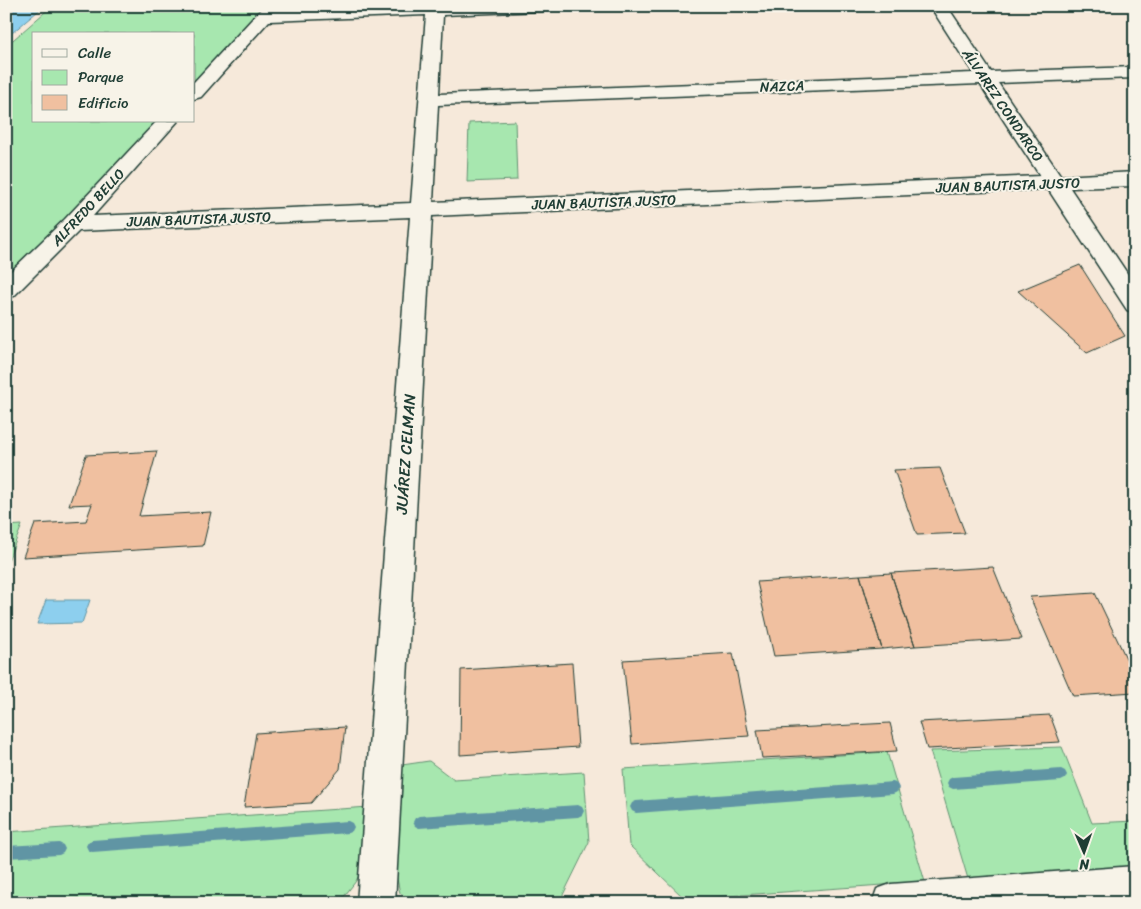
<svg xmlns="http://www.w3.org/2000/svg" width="1141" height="909" viewBox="0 0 1141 909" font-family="Sriracha,sans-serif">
<rect width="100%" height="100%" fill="#f6e9da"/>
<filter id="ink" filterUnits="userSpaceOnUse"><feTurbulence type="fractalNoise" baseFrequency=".02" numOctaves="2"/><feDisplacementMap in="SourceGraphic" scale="10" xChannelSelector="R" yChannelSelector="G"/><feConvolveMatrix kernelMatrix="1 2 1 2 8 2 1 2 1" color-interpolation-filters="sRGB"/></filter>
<g filter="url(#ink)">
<path fill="#a7e7af" stroke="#639272" d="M52 6H273L194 93V34H34V121H168L6 290V46Z
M515 121 517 180 467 182 469 123Z
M22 525 6 566V526Z
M1062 747 1092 823 1135 821V868L968 879 930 751Z
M887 752 925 882 685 899 629 845 623 769Z
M429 761 454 780 584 772 589 842 559 903H413L400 893 396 874 402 765Z
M369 807 366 861 356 881 339 903H6V832Z"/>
<path fill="#8dcfee" stroke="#6195a4" d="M44 6 6 38V7Z
M46 600H90L82 623 37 624Z"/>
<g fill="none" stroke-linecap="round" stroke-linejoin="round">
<path fill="#6195a4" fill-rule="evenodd" d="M1061 769 1065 771 1067 775 1065 779 1061 781 953 789 949 787 947 783 949 779 953 777Z
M893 782 897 784 899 788 897 792 893 794 636 813 632 811 630 807 632 803 636 801Z
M578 805 582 807 584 811 582 815 578 817 419 828 415 826 413 822 415 818 419 816Z
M348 821 352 823 354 827 352 831 348 833 92 852 88 850 86 846 88 842 92 840Z
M59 843 63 845 65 849 63 853 59 855 6 858V846Z"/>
</g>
<path fill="#f0c0a0" stroke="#1f3d34" d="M1080 265 1125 336 1087 353 1018 291Z
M157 451 139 516 211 512 203 546 23 557 35 524 86 521 92 504 69 505 86 455Z
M940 468 965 533 917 535 894 470Z
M993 567 1022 639 915 646 891 573Z
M891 573 915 646 882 649 860 575Z
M860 575 882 649 774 656 757 582Z
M1095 593 1135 677V692L1073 696 1030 597Z
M733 653 749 736 632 744 623 660Z
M572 663 578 747 460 755 461 670Z
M1050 715 1060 742 927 749 919 722Z
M890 723 897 751 762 758 757 730Z
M345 727 340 769 311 803 244 807 256 733Z"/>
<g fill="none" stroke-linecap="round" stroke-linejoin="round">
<g stroke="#1f3d34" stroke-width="3">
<path id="street" d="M264 6H281L278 10 395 6H550L548 10 542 11 443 15 439 94 973 73 930 6H947L991 72 1135 67V78L998 83 1061 176 1135 172V186L1070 188 1135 285V313L1127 310 1048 189 432 216 395 903H357L410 217 79 231 14 296 6 298V276L65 219 157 121H178L93 216 411 203 426 15 269 21 201 97 194 99V82ZM980 84 1040 176 433 202 438 105Z"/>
</g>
<g stroke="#1f3d34" stroke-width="3">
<path id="secondary" d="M1135 866V903H872L877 889 891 884Z"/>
</g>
<use href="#street" fill="#f7f3e8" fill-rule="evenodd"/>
<use href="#secondary" fill="#f7f3e8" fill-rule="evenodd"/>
</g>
</g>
<g text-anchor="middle" stroke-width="4" stroke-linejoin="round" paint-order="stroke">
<g font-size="14" fill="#1f3d34" stroke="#f7f3e8">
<text transform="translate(782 86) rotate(-2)" y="5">NAZCA</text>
<text transform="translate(1003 105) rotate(56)" y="5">ÁLVAREZ CONDARCO</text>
<text transform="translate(1008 185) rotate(-2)" y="5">JUAN BAUTISTA JUSTO</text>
<text transform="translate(604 202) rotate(-2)" y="5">JUAN BAUTISTA JUSTO</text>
<text transform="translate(88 207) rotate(-47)" y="5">ALFREDO BELLO</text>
<text transform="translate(199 219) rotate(-2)" y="5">JUAN BAUTISTA JUSTO</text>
</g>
<g font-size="16" fill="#1f3d34" stroke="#f7f3e8">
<text transform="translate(405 454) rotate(-86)" y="6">JUÁREZ CELMAN</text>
</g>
</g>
<rect width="1141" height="909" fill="none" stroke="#f7f3e8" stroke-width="25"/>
<rect x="12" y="12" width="1116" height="884" fill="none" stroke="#1f3d34" stroke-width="2" filter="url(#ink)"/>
<rect x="32" y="32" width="162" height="90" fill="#f7f3e8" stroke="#a1aaa0"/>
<rect x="42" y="49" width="25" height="8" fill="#f7f3e8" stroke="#a1aaa0"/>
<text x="78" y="58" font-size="15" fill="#1f3d34">Calle</text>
<rect x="42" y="70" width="25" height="15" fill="#a7e7af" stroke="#a1aaa0"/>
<text x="78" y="82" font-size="15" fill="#1f3d34">Parque</text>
<rect x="42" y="95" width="25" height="15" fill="#f0c0a0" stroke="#a1aaa0"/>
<text x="78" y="108" font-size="15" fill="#1f3d34">Edificio</text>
<g transform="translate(1084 852) rotate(178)" stroke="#f7f3e8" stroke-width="4" paint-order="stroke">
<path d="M0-4L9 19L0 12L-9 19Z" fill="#1f3d34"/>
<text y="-8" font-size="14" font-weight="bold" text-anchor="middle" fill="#1f3d34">N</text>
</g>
</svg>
